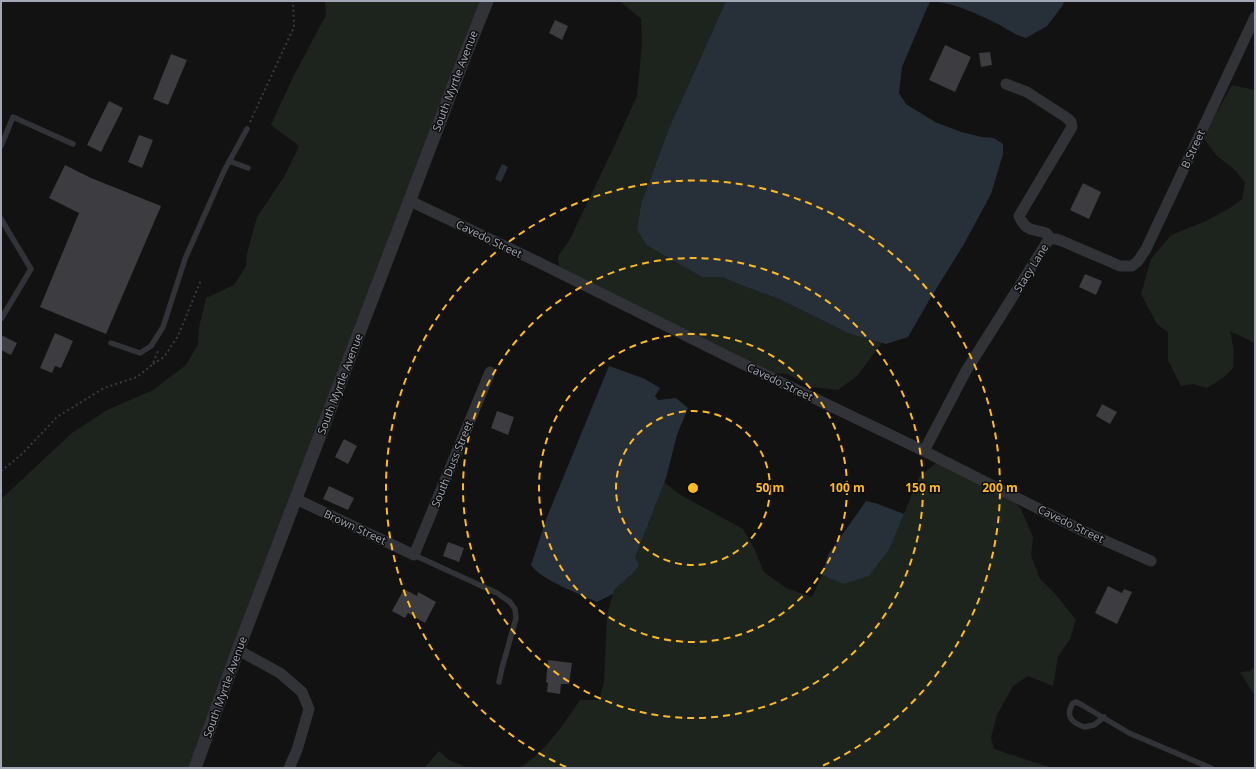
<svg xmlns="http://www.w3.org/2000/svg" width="1256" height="769" viewBox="0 0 1256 769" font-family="'Open Sans',sans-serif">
<rect width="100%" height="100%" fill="#121213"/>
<path fill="#1c241d" d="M325 1H487L195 768H1V499L72 433 107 410 153 390 186 365 198 344 199 327 206 298 234 285 246 266 247 253 257 217 284 177 299 146 271 125 293 77 326 15Z
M620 1H726L669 128 641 204 637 230 646 245 702 277H722L738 284 779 299 850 334 882 343 857 376 838 390 813 387 787 374 764 373 559 266 558 256 569 241 611 153 637 96 642 44 641 19Z
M1232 85 1255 90V343L1230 331 1234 351 1233 368 1224 377 1207 388 1193 384 1181 386 1168 360V332L1157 324 1141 294 1151 259 1171 235 1206 221 1230 208 1242 199 1245 183 1236 171 1216 155 1203 137Z
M936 463 968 467 1004 490 1021 509 1033 537 1031 555 1040 579 1057 596 1076 620 1070 639 1058 657 1053 686 1028 676 1013 686 997 715 991 737 994 749 1052 768H520C546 751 563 725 580 700H599L604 682 607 616 614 590 633 573 635 558 664 482 679 494 743 529 754 548 764 572 786 588 812 597 822 575 843 584 890 548 919 477Z
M1255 666V696L1240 672 1250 671Z
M439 751 449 760 468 768H424Z"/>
<path fill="#273038" d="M726 1H1064L1063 5 1047 26 1026 38C1015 35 1007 29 998 24 981 16 949 0 930 2L927 8 902 67 899 93 906 104 935 122 961 132 982 137 994 138 1003 144V154L991 194 964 244 930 299 908 337 886 344 850 334 779 299 738 284 722 277H702L646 245 637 230 641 204 669 128Z
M502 164 508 167 501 182 495 179Z
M609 366 645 379 660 388 655 396 658 400 676 398 688 408 677 435 666 478 635 558 639 566 633 573 614 590 613 594 597 602C580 594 541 580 531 565L547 517Z
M866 501 878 504 904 514 890 548 869 576 843 584 822 575 828 555Z"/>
<path fill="#3c3c41" d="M555 20 568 26 562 40 549 33Z
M945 45 971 57 955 92 929 80Z
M990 52 992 65 981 67 979 53Z
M171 54 187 60 168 105 153 99Z
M109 101 123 108 101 152 87 145Z
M139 135 153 140 142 168 128 162Z
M65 165 91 178 161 206 106 334 40 307 79 213 49 198Z
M1083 183 1101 192 1089 219 1070 210Z
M1085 274 1102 281 1096 295 1079 287Z
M55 333 73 341 61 368 55 366 52 373 40 368Z
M1 335 17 343 11 355 1 350Z
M1102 404 1117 412 1110 424 1096 416Z
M497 411 514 417 508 435 491 428Z
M344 439 357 446 348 464 335 457Z
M329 486 354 498 348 510 323 499Z
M448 542 464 548 459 562 443 556Z
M1108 586 1122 593 1124 589 1132 592 1117 624 1095 613Z
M404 589 417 596 418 592 436 602 425 623 408 613 405 618 392 611Z
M548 660 572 663 569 684H561L560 694 547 692 548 683 546 682Z"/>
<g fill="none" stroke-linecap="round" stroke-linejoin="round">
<path stroke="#383a40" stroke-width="2" stroke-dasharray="2 3" stroke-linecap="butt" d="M250 122 294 27 293 1
M153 364 164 357 178 336 201 280
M1 471 21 455 57 417 104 388 137 377 152 365 159 349"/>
<path stroke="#323339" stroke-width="5.5" d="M1 146 13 117 73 144
M229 161 248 168
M1 219 31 269 1 319
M111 343 140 353 151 346 163 327 185 259 224 171 247 129
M414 555 497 593 510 602 515 609 516 618 502 668 499 682
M1104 717 1094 725 1084 727C1071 722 1065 716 1073 703L1076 702 1082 705 1129 733 1211 768"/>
<path stroke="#323339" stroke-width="11" d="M410 201 536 261 739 362 924 451 1083 531 1151 561
M1049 239H1056L1062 241 1120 266H1132L1138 261 1146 249 1255 17
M924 451 966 371 1049 239 1048 235 1046 233C1031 229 1026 231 1019 216L1072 127 1071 122 1067 118 1027 92 1006 84
M296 499 414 555 490 372
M238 650 280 673 302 692 309 709 297 750 289 768"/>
<path stroke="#323339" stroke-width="13" d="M195 768 238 650 466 53 487 1"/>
</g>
<g fill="none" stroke="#ffbb1e" stroke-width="2" stroke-dasharray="7 5">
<circle cx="693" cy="488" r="77"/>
<circle cx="693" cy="488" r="154"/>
<circle cx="693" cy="488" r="230"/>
<path d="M566 767A307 307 0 1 1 820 767"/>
</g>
<g text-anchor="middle" stroke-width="3" stroke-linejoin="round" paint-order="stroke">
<g font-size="11" fill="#a2a7b5" stroke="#0d0d0e">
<text transform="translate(455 81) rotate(-69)" y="4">South Myrtle Avenue</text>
<text transform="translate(1193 149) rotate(-65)" y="4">B Street</text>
<text transform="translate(489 239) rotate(26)" y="4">Cavedo Street</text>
<text transform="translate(1031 268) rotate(-58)" y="4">Stacy Lane</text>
<text transform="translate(780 382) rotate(26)" y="4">Cavedo Street</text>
<text transform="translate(340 384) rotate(-69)" y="4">South Myrtle Avenue</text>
<text transform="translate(452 464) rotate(-68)" y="4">South Duss Street</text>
<text transform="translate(1071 524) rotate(26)" y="4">Cavedo Street</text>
<text transform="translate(355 527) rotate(25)" y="4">Brown Street</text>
<text transform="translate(225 687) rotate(-70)" y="4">South Myrtle Avenue</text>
</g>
</g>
<circle cx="693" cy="488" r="6" fill="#ffbb1e" stroke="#0d0d0e" stroke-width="2"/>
<g font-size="12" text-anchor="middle" font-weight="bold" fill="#ffbb1e" stroke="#0d0d0e" stroke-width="3" stroke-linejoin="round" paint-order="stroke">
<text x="770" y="492">50 m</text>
<text x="847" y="492">100 m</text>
<text x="923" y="492">150 m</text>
<text x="1000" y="492">200 m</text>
</g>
<rect width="1256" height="769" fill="none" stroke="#a2a7b5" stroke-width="4"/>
</svg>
